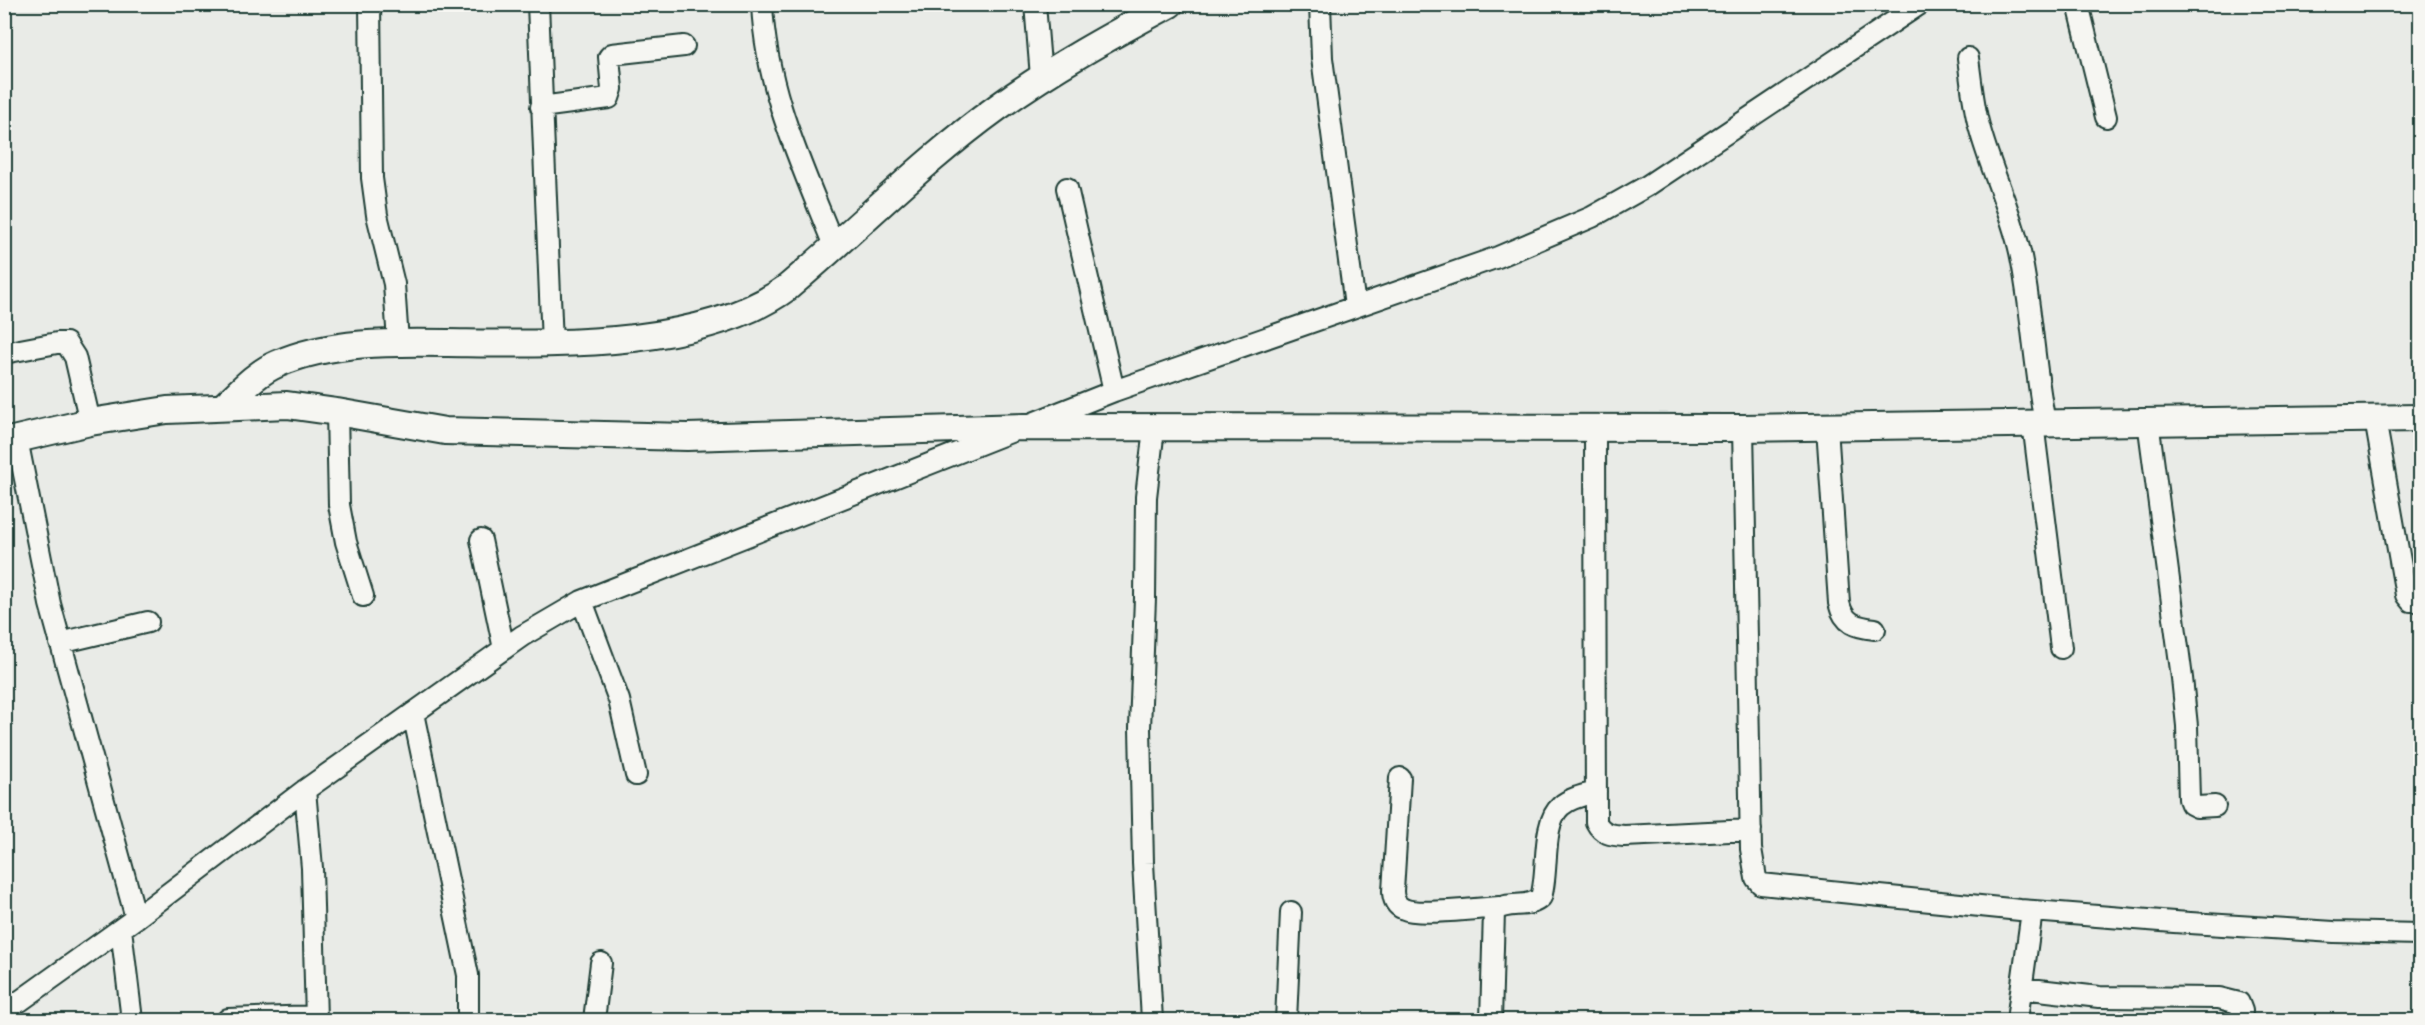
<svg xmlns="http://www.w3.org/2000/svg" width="2425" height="1025" viewBox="0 0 2425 1025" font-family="'Comic Neue',sans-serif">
<rect width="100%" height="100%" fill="#e9ebe7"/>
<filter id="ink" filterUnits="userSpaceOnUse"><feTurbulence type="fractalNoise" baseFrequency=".0167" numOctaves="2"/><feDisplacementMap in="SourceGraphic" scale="12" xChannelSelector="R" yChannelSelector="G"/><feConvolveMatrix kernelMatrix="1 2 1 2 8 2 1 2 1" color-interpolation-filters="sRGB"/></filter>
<g filter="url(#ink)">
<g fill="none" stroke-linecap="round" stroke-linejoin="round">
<g stroke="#1f3d34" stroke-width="24">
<path id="minor" d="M370 4 372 178 377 215 394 284 398 342
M538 4 552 344
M762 4C766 92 802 165 834 246
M1035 4 1041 77
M1320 4 1322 58 1355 306
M2078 4 2106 117
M1968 58C1971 80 1973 104 1979 126 1990 168 2010 208 2020 252 2032 308 2034 366 2045 423
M541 107 609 98 612 89 609 57 612 54 684 46
M1067 188 1114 391
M4 353 57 343H66L75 357 90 422
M337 412 339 505 346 542 363 596
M2375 419 2406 595 2411 601H2420
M2148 421 2182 678 2187 726 2189 799 2191 804 2197 807 2215 806
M2033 423 2061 648
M1827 427 1839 603C1844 624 1856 627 1875 629
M1595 428 1596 822C1602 834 1611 835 1624 836L1751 830
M1743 428 1751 849 1756 878 1761 884 2020 910 2174 922 2334 932 2420 934
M17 439 50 604 136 918
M481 540 504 649
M582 601 619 700 636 775
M60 643 148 622
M413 713 468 975V1020
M1400 778 1393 891C1393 899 1396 906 1404 909 1419 916 1480 908 1499 907
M305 790 312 868 316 1020
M121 929 132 1020
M2022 988 2099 997 2219 998 2239 1003 2242 1011 2241 1020
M4 1009 20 1001 136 918 305 790 522 636 582 601 1114 391 1498 257 1592 217 1647 186 1920 4
M228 1019 316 1016
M594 1020 601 963
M1152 1020 1143 863 1140 728 1145 598 1146 497 1154 428
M1286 1020 1291 912
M1491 1020 1494 911C1508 900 1529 910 1541 897 1549 873 1541 823 1561 806 1570 798 1584 795 1596 792
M2017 1020 2032 911"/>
</g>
<g stroke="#1f3d34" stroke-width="30">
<path id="tertiary" d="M224 406C240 391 256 373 277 364 329 341 392 342 448 343 549 344 703 350 788 287 858 228 923 161 998 107 1052 68 1112 35 1170 4
M4 442 90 422 167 410 287 405 337 412 445 431 687 437 1024 427 1743 428 2420 418"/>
</g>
<use href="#minor" stroke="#f6f6f2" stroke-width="20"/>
<use href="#tertiary" stroke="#f6f6f2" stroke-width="26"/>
</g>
</g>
<rect width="2425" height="1025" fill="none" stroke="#f6f6f2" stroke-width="24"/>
<rect x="12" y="12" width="2401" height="1001" fill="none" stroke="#1f3d34" stroke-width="2" filter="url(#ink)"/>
</svg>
